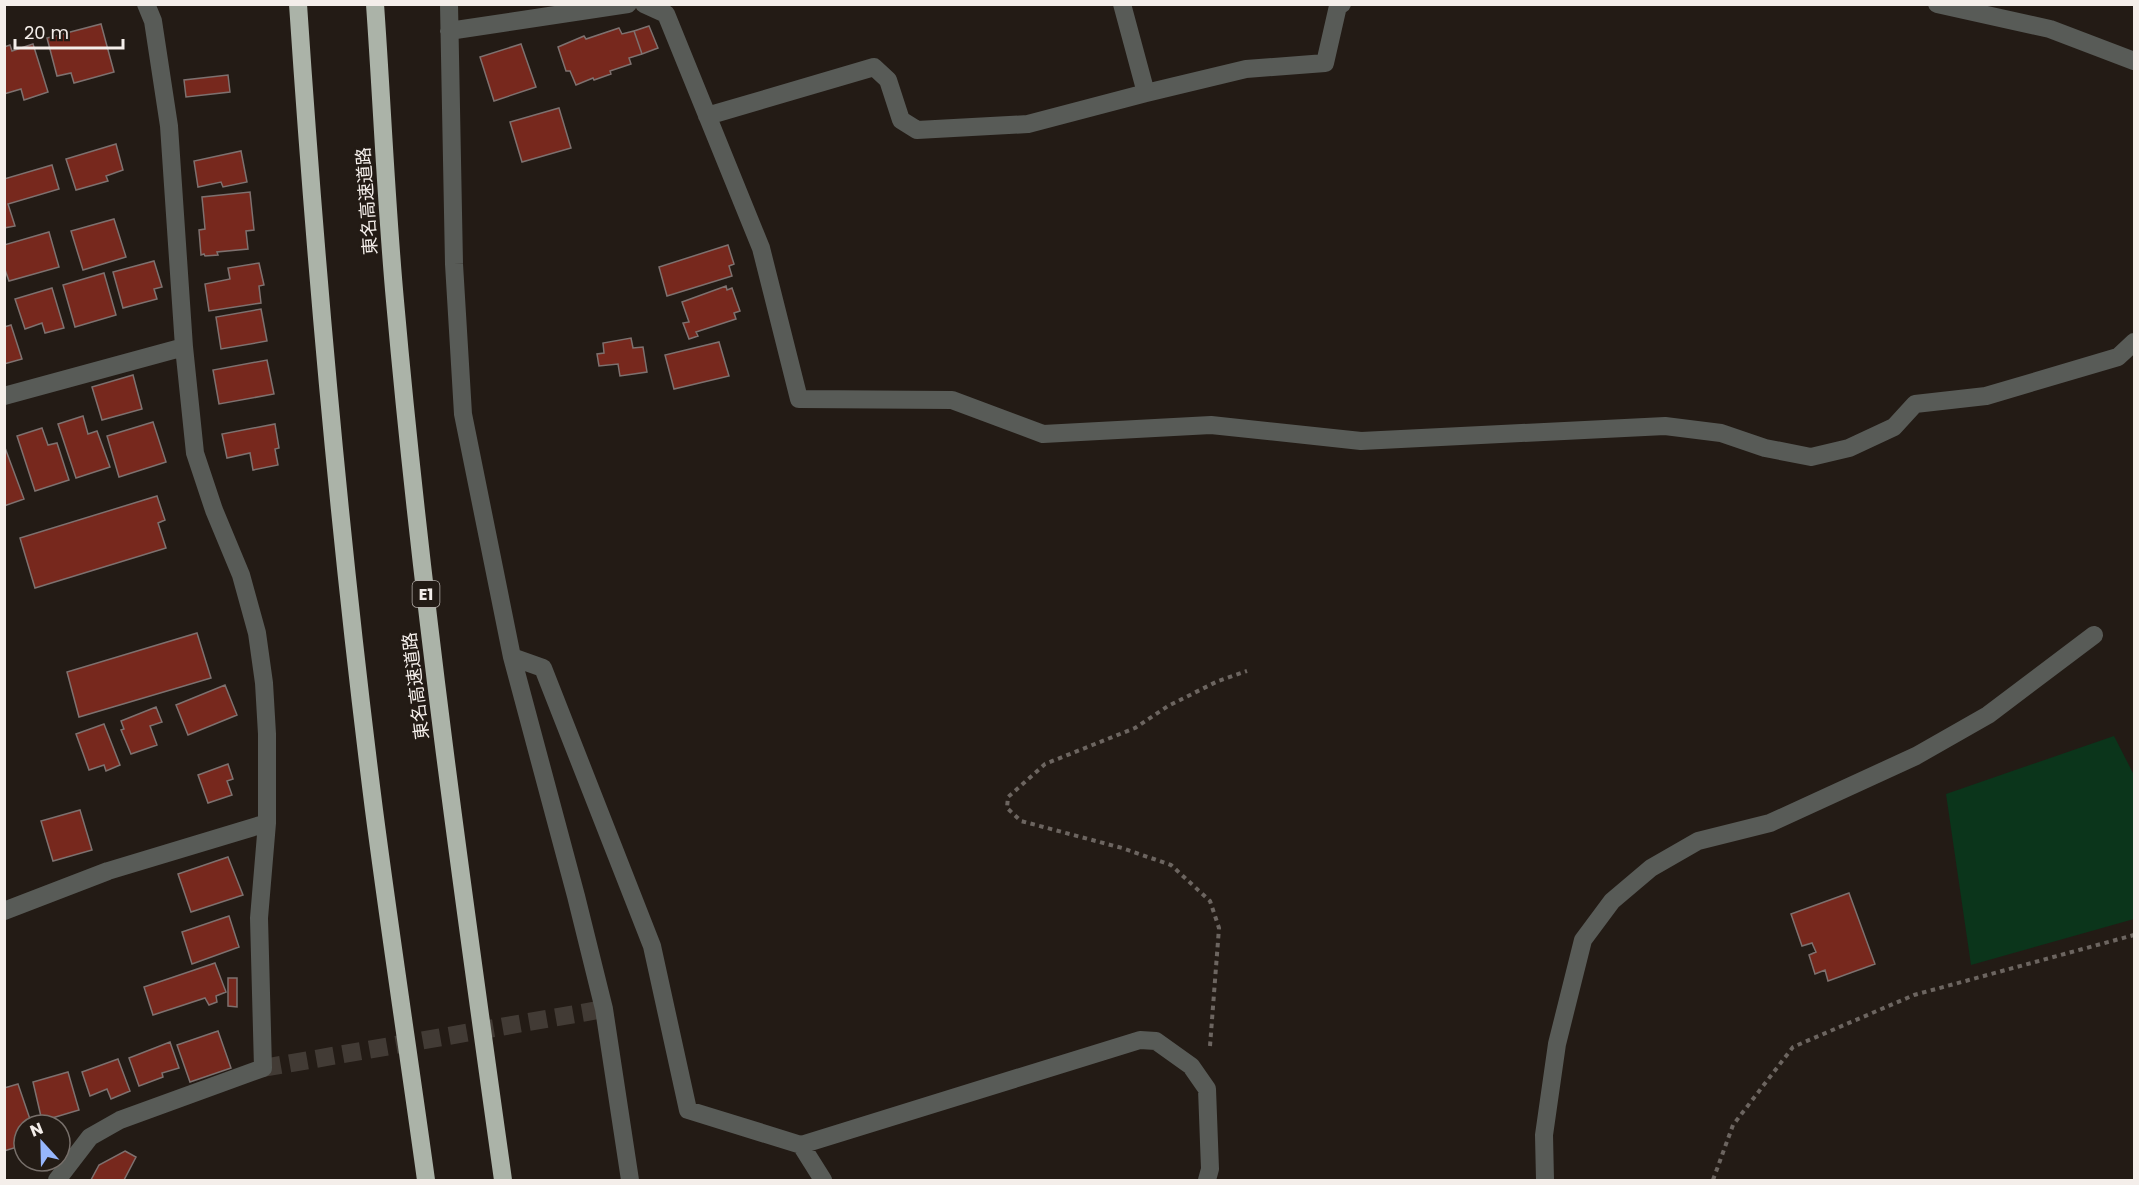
<svg xmlns="http://www.w3.org/2000/svg" width="2139" height="1185" viewBox="0 0 2139 1185" font-family="Poppins,'Noto Sans JP',sans-serif">
<rect width="100%" height="100%" fill="#231b15"/>
<path fill="#0b351b" d="M2114 736 2134 775V919L1971 965 1946 794Z"/>
<path fill="#77281d" stroke="#7e716f" stroke-width="1.5" d="M101 24 114 72 74 83 71 73 57 76 47 38Z
M649 26 658 48 642 54 634 31Z
M619 28 622 34 634 31 642 54 629 58 631 64 610 71 611 74 594 80 593 78 576 85 570 71H566L558 47 584 36 586 39Z
M33 44 48 92 24 100 21 89 4 94V47L10 45 12 51Z
M521 44 536 87 494 101 480 57Z
M228 75 230 92 186 97 184 80Z
M559 108 571 148 522 162 510 122Z
M116 144 123 170 106 176 108 181 76 190 66 159Z
M241 151 247 182 223 187 221 182 198 187 194 161Z
M52 165 59 189 8 204 15 226 4 228V179Z
M250 192 254 230 246 231 248 249 217 252 218 255 205 256 204 254 201 255 199 230 205 229 202 197Z
M114 219 126 257 83 270 71 231Z
M49 232 59 267 9 281 4 267V245Z
M728 245 734 264 729 266 732 276 667 296 659 267Z
M154 261 162 287 154 289 157 299 123 308 113 272Z
M259 263 264 285 259 286 261 303 209 311 205 284 230 279 228 268Z
M104 273 116 315 75 327 63 285Z
M726 286 727 290 732 288 740 311 734 313 736 319 696 332 698 336 689 339 683 323 689 322 682 302Z
M52 288 64 328 45 333 42 323 25 329 15 299Z
M261 309 267 341 221 349 216 317Z
M11 325 22 359 4 364V327Z
M631 338 633 348 643 347 647 372 620 376 618 364 599 366 597 354 604 353 603 343Z
M719 342 729 376 674 389 665 355Z
M267 360 274 394 219 404 213 370Z
M133 375 142 409 102 420 92 387Z
M83 416 88 434 97 431 110 467 76 478 58 424Z
M153 422 166 462 119 477 107 436Z
M275 424 279 448 275 449 278 465 253 470 250 453 227 458 222 434Z
M42 428 48 445 57 443 69 480 35 491 17 436Z
M4 445 24 499 4 506Z
M157 496 165 520 158 523 166 548 35 588 20 538Z
M197 633 211 678 79 717 67 672Z
M225 685 237 715 188 735 176 705Z
M156 707 162 722 150 726 157 745 131 754 121 730 124 729 121 721Z
M104 724 120 765 106 771 104 765 89 770 76 734Z
M228 764 233 779 227 781 232 795 208 803 198 775Z
M80 810 92 850 53 861 41 821Z
M228 857 243 895 191 912 178 874Z
M1849 893 1875 964 1828 981 1825 970 1815 974 1809 955 1816 952 1812 943 1802 946 1791 914Z
M229 916 239 947 192 964 182 932Z
M215 963 226 992 216 996 217 1002 209 1005 205 998 153 1015 144 987Z
M228 978H237V1007L228 1006Z
M218 1031 231 1068 190 1082 177 1045Z
M170 1042 179 1068 162 1073 163 1077 139 1086 129 1058Z
M118 1059 130 1091 111 1099 107 1089 90 1096 82 1072Z
M68 1072 79 1110 42 1121 33 1082Z
M18 1084 32 1125H24V1145L4 1151V1088Z
M125 1151 136 1157 124 1180H91L99 1165Z"/>
<g fill="none" stroke-linecap="round" stroke-linejoin="round">
<path stroke="#423b35" stroke-width="18" stroke-dasharray="18 9" stroke-linecap="butt" d="M263 1068 604 1009"/>
<path stroke="#6c6560" stroke-width="4" stroke-dasharray="4.5 4.5" stroke-linecap="butt" d="M1210 1046 1219 928 1210 901 1171 865 1122 848 1021 821 1007 808 1008 797 1045 764 1135 728 1168 706 1218 681 1247 671
M1713 1180 1733 1125 1793 1047 1914 995 2134 935"/>
<path stroke="#585b57" stroke-width="18" d="M449 4 454 264 463 414 512 657 576 896 604 1009 630 1180
M644 4 666 14 761 248 799 399 952 400 1043 434 1211 425 1361 441 1665 426 1721 433 1765 448 1811 457 1849 448 1894 427 1915 404 1986 396 2118 357 2134 342
M1122 4 1146 93
M1937 4 2050 29 2134 61
M449 31 628 4
M707 116 874 67 888 80 901 120 917 130 1028 124 1146 93 1246 69 1325 63 1338 6 1342 4
M4 396 184 347
M512 657 543 668 652 946 688 1110 801 1145 823 1180
M4 911 108 871 267 823
M801 1145 1140 1040 1156 1041 1191 1066 1207 1089 1210 1169 1207 1180
M57 1180 90 1137 120 1120 263 1068 259 918 267 823V734L264 683 257 633 241 575 214 510 195 453 184 347 169 126 153 21 146 4
M1545 1180 1544 1135 1557 1044 1583 940 1612 901 1651 868 1698 841 1770 823 1916 756 1988 715 2094 635"/>
<path stroke="#abb3a8" stroke-width="18" d="M298 4C316 273 340 542 374 810 390 933 409 1057 426 1180
M375 4C382 103 386 202 395 301 421 595 462 888 503 1180"/>
</g>
<g text-anchor="middle" stroke-width="5" stroke-linejoin="round" paint-order="stroke">
<rect fill="#231b15" stroke="#b5afaa" stroke-width="1.5" x="412.5" y="581" width="27" height="26" rx="4.5"/>
<g font-size="16" font-weight="bold" fill="#f4eeea">
<text x="426" y="600">E1</text>
</g>
<g font-size="18" fill="#f4eeea" stroke="#231b15">
<text transform="translate(367 201) rotate(-94)" y="6">東名高速道路</text>
<text transform="translate(416 686) rotate(-97)" y="6">東名高速道路</text>
</g>
</g>
<rect width="2139" height="1185" fill="none" stroke="#f4eeea" stroke-width="12"/>
<g transform="translate(42 1143) rotate(338)"><circle r="28" fill="#231b15" stroke="#776f6a" stroke-width="1.5"/>
<path d="M0-4.5L10 22L0 15L-10 22Z" fill="#96b6fd"/>
<text y="-9" font-size="16" font-weight="bold" text-anchor="middle" fill="#f4eeea">N</text>
</g>
<path d="M15 39v9h108v-9" fill="none" stroke="#f4eeea" stroke-width="3"/>
<text x="24" y="39" font-size="18" fill="#f4eeea" stroke="#231b15" stroke-width="4.5" paint-order="stroke">20 m</text>
</svg>
